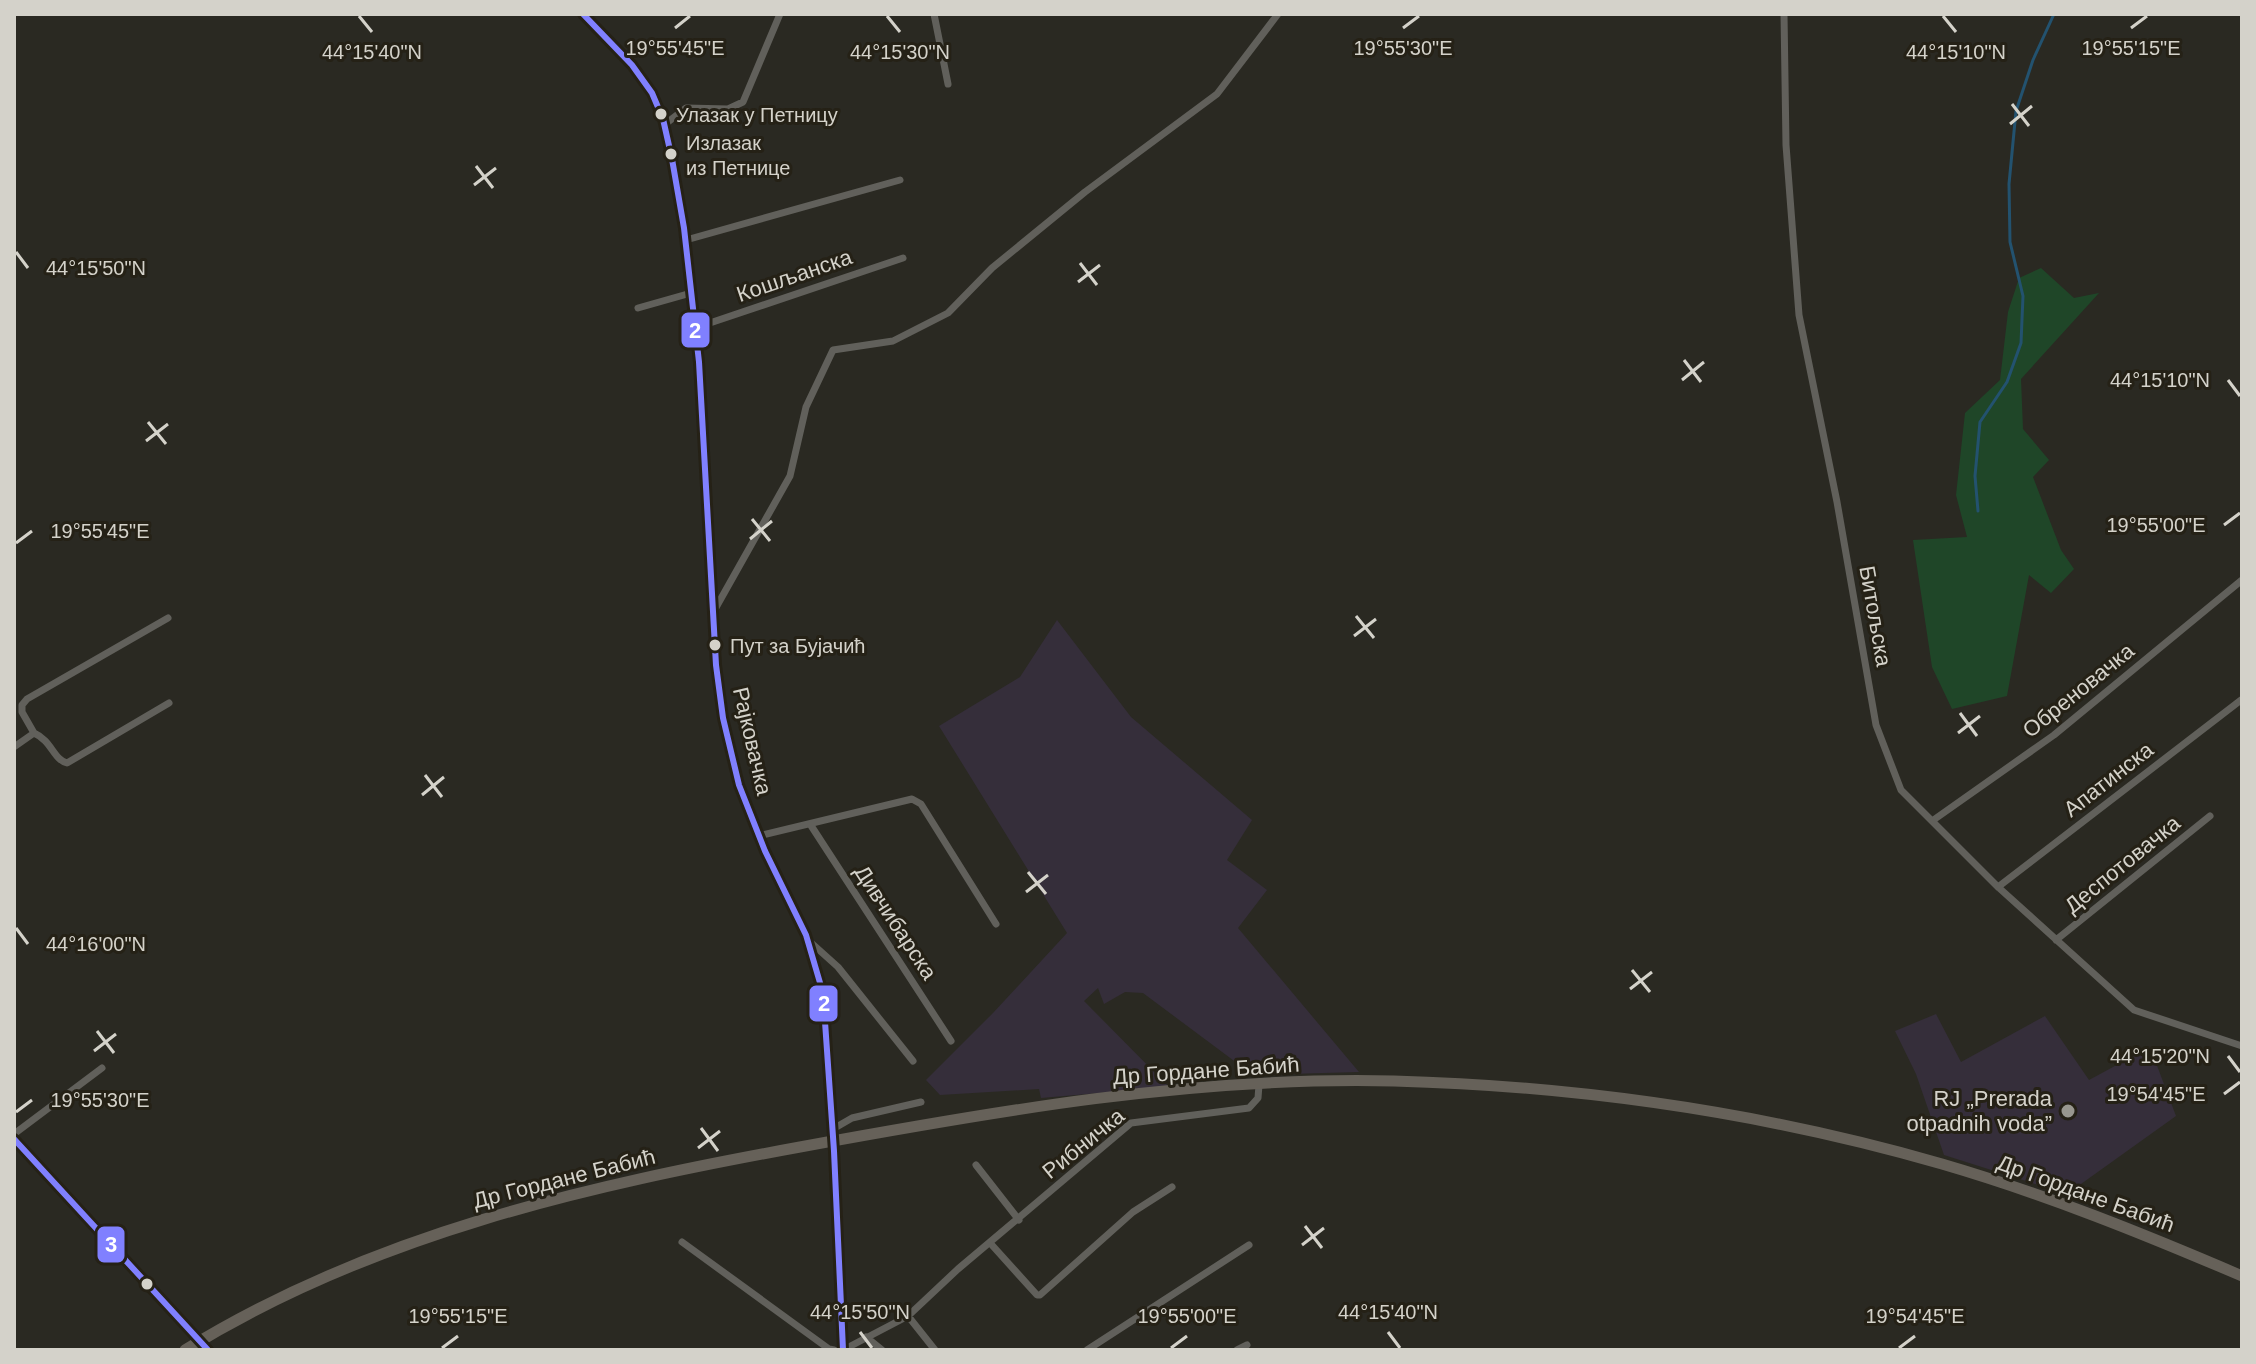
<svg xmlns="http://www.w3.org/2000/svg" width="2256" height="1364" viewBox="0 0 2256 1364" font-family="Helvetica,sans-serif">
<rect width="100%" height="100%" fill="#2a2922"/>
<path fill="#352e3a" d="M1057 620 1131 717 1252 820 1227 860 1267 890 1238 928 1359 1072 1253 1075 1143 993 1125 992 1104 1004 1098 988 1084 1001 1169 1087 1041 1098 1039 1089 940 1095 926 1080 993 1013 1067 933 939 726 1020 677Z
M1936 1014 1961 1062 2045 1016 2089 1080 2150 1047 2176 1116 2067 1194 1944 1155 1916 1074 1895 1031Z"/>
<path fill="#1f4628" d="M2041 268 2074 298 2099 293 2021 379 2023 429 2049 460 2033 477 2061 550 2074 569 2051 593 2029 575 2007 696 1952 709 1932 667 1913 540 1967 537 1956 495 1965 413 2000 380 2008 312 2019 278Z"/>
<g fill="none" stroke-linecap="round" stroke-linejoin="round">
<path stroke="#23526f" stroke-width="3" d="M1978 511 1975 476 1980 422 2007 382 2021 343 2023 296 2010 242 2009 184 2016 111 2033 60 2054 14"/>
<path stroke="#61605b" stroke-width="7" d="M934 14 948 84
M1784 14 1786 145 1799 315 1837 502 1876 725 1901 790 1998 887 2134 1010 2242 1046
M664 125 686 108 728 109 743 102 780 14
M686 240 900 180
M638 308 691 293
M695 328 903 258
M714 611 790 476 806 407 833 350 893 341 948 313 992 268 1085 192 1217 94 1278 14
M34 733C52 741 53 759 67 763L169 703
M14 747 34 733 22 712V705L27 699 168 618
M1932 821 2054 735 2242 580
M810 824 951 1041
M758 836 912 799 921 804 996 924
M1998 887 2241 700
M808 940 838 967 913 1061
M2056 940 2210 816
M833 1129 852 1118 921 1102
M14 1134 102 1068
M976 1165 1019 1220
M682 1242 829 1349 834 1350
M991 1244 1037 1295H1040L1133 1212 1172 1187
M908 1316 935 1350
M866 1337 882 1350
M843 1350 908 1316 958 1269 1131 1123 1249 1108 1258 1098 1259 1085
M1087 1350 1249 1245
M1237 1350 1247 1345"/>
<path stroke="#61605b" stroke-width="9" d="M14 1139 199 1341"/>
<path stroke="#61605b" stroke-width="10" d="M583 14 632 65 652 93 663 119 672 159 684 228 699 362 716 665 723 718 739 785 765 851 806 935 823 993 834 1151 843 1350"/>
<path stroke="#666159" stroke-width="11" d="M185 1350C373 1234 586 1186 800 1147 996 1111 1194 1076 1394 1081 1578 1086 1765 1113 1942 1164 2045 1194 2144 1234 2242 1276"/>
<g stroke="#252116" stroke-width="12">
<path id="bus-1" d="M583 14 632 65 652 93 663 119 672 159 684 228 699 362 716 665 723 718 739 785 765 851 806 935 823 993 834 1151 843 1350"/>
</g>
<g stroke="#252116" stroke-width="12">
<path id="bus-2" d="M14 1139 208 1350"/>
</g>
<use href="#bus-1" stroke="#8080ff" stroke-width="6"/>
<use href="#bus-2" stroke="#8080ff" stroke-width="6"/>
</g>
<path fill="none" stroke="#d4d2ca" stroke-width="3" d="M359 16 372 32M887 16 900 32M1943 16 1956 32M675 28 690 16M1403 28 1419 16M2131 28 2147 16M2012 104 2029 126M2010 124 2032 106M476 166 493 188M474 185 496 168M16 252 28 268M1080 263 1097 285M1078 282 1100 265M1684 360 1701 382M1682 380 1704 362M2228 380 2240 396M148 422 166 444M146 441 168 424M752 519 770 541M2224 525 2240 513M750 539 772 521M16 543 32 531M1356 616 1374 638M1354 636 1376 619M1960 713 1977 736M1958 733 1980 716M425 775 442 797M422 795 444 777M1028 872 1046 894M1026 892 1048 875M16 928 28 944M1632 970 1650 992M1630 989 1652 972M97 1031 114 1053M94 1051 116 1034M2228 1056 2240 1072M2224 1094 2240 1082M16 1112 32 1100M701 1128 718 1151M698 1148 720 1131M1305 1226 1322 1248M1302 1245 1324 1228M860 1332 872 1348M1388 1332 1400 1348M442 1348 458 1336M1171 1348 1187 1336M1899 1348 1915 1336"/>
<g fill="#d4d2ca" stroke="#252116" stroke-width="3">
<circle cx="661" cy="114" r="7"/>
<circle cx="671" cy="154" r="7"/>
<circle cx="715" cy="645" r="7"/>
<circle cx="147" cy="1284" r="7"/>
</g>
<circle fill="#98978f" stroke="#252116" stroke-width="3" cx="2068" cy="1111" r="8"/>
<g text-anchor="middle" stroke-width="6" stroke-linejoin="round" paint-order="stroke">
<g font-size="20" fill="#d4d2ca" stroke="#252116" text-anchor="start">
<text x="676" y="122">Улазак у Петницу</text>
<text x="686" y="150">Излазак<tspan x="686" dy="25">из Петнице</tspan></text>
<text x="730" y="653">Пут за Бујачић</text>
</g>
<g font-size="22" fill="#d4d2ca" stroke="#252116">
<text transform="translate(794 275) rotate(-19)" y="8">Кошљанска</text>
<text transform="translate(1876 616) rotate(80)" y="8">Битољска</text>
<text transform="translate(2078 690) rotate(-39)" y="8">Обреновачка</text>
<text transform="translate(753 741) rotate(77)" y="8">Рајковачка</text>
<text transform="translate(2108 779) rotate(-38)" y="8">Апатинска</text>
<text transform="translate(2122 864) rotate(-39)" y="8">Деспотовачка</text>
<text transform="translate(896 922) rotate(57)" y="8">Дивчибарска</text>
<text transform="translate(1206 1070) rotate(-4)" y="8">Др Гордане Бабић</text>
<text transform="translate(1083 1143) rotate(-39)" y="8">Рибничка</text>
<text transform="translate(564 1178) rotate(-14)" y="8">Др Гордане Бабић</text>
<text transform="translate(2086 1193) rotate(20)" y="8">Др Гордане Бабић</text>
</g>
<g font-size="22" fill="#d4d2ca" stroke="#252116" text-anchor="end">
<text x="2052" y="1106">RJ „Prerada<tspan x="2052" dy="25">otpadnih voda”</tspan></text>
</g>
</g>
<g font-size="20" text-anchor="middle" fill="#d4d2ca" stroke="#252116" stroke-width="6" stroke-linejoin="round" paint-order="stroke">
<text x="675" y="55">19°55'45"E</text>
<text x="1403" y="55">19°55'30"E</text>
<text x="2131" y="55">19°55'15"E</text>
<text x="372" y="59">44°15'40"N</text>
<text x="900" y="59">44°15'30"N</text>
<text x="1956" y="59">44°15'10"N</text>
<text x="96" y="275">44°15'50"N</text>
<text x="2160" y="387">44°15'10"N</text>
<text x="2156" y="532">19°55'00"E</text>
<text x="100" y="538">19°55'45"E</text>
<text x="96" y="951">44°16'00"N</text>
<text x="2160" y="1063">44°15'20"N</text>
<text x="2156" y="1101">19°54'45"E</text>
<text x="100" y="1107">19°55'30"E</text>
<text x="860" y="1319">44°15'50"N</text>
<text x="1388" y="1319">44°15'40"N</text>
<text x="458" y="1323">19°55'15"E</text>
<text x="1187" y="1323">19°55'00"E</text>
<text x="1915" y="1323">19°54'45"E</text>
</g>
<g stroke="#252116" stroke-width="3">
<rect x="680" y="311" width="31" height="38" rx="8" fill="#8080ff"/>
<rect x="808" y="984" width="31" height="39" rx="8" fill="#8080ff"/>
<rect x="96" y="1225" width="30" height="39" rx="8" fill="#8080ff"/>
</g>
<g font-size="22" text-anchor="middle" font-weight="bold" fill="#fff">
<text x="695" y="338">2</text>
<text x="824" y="1011">2</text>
<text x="111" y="1252">3</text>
</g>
<rect width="2256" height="1364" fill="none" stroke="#d4d2ca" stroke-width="32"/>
</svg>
